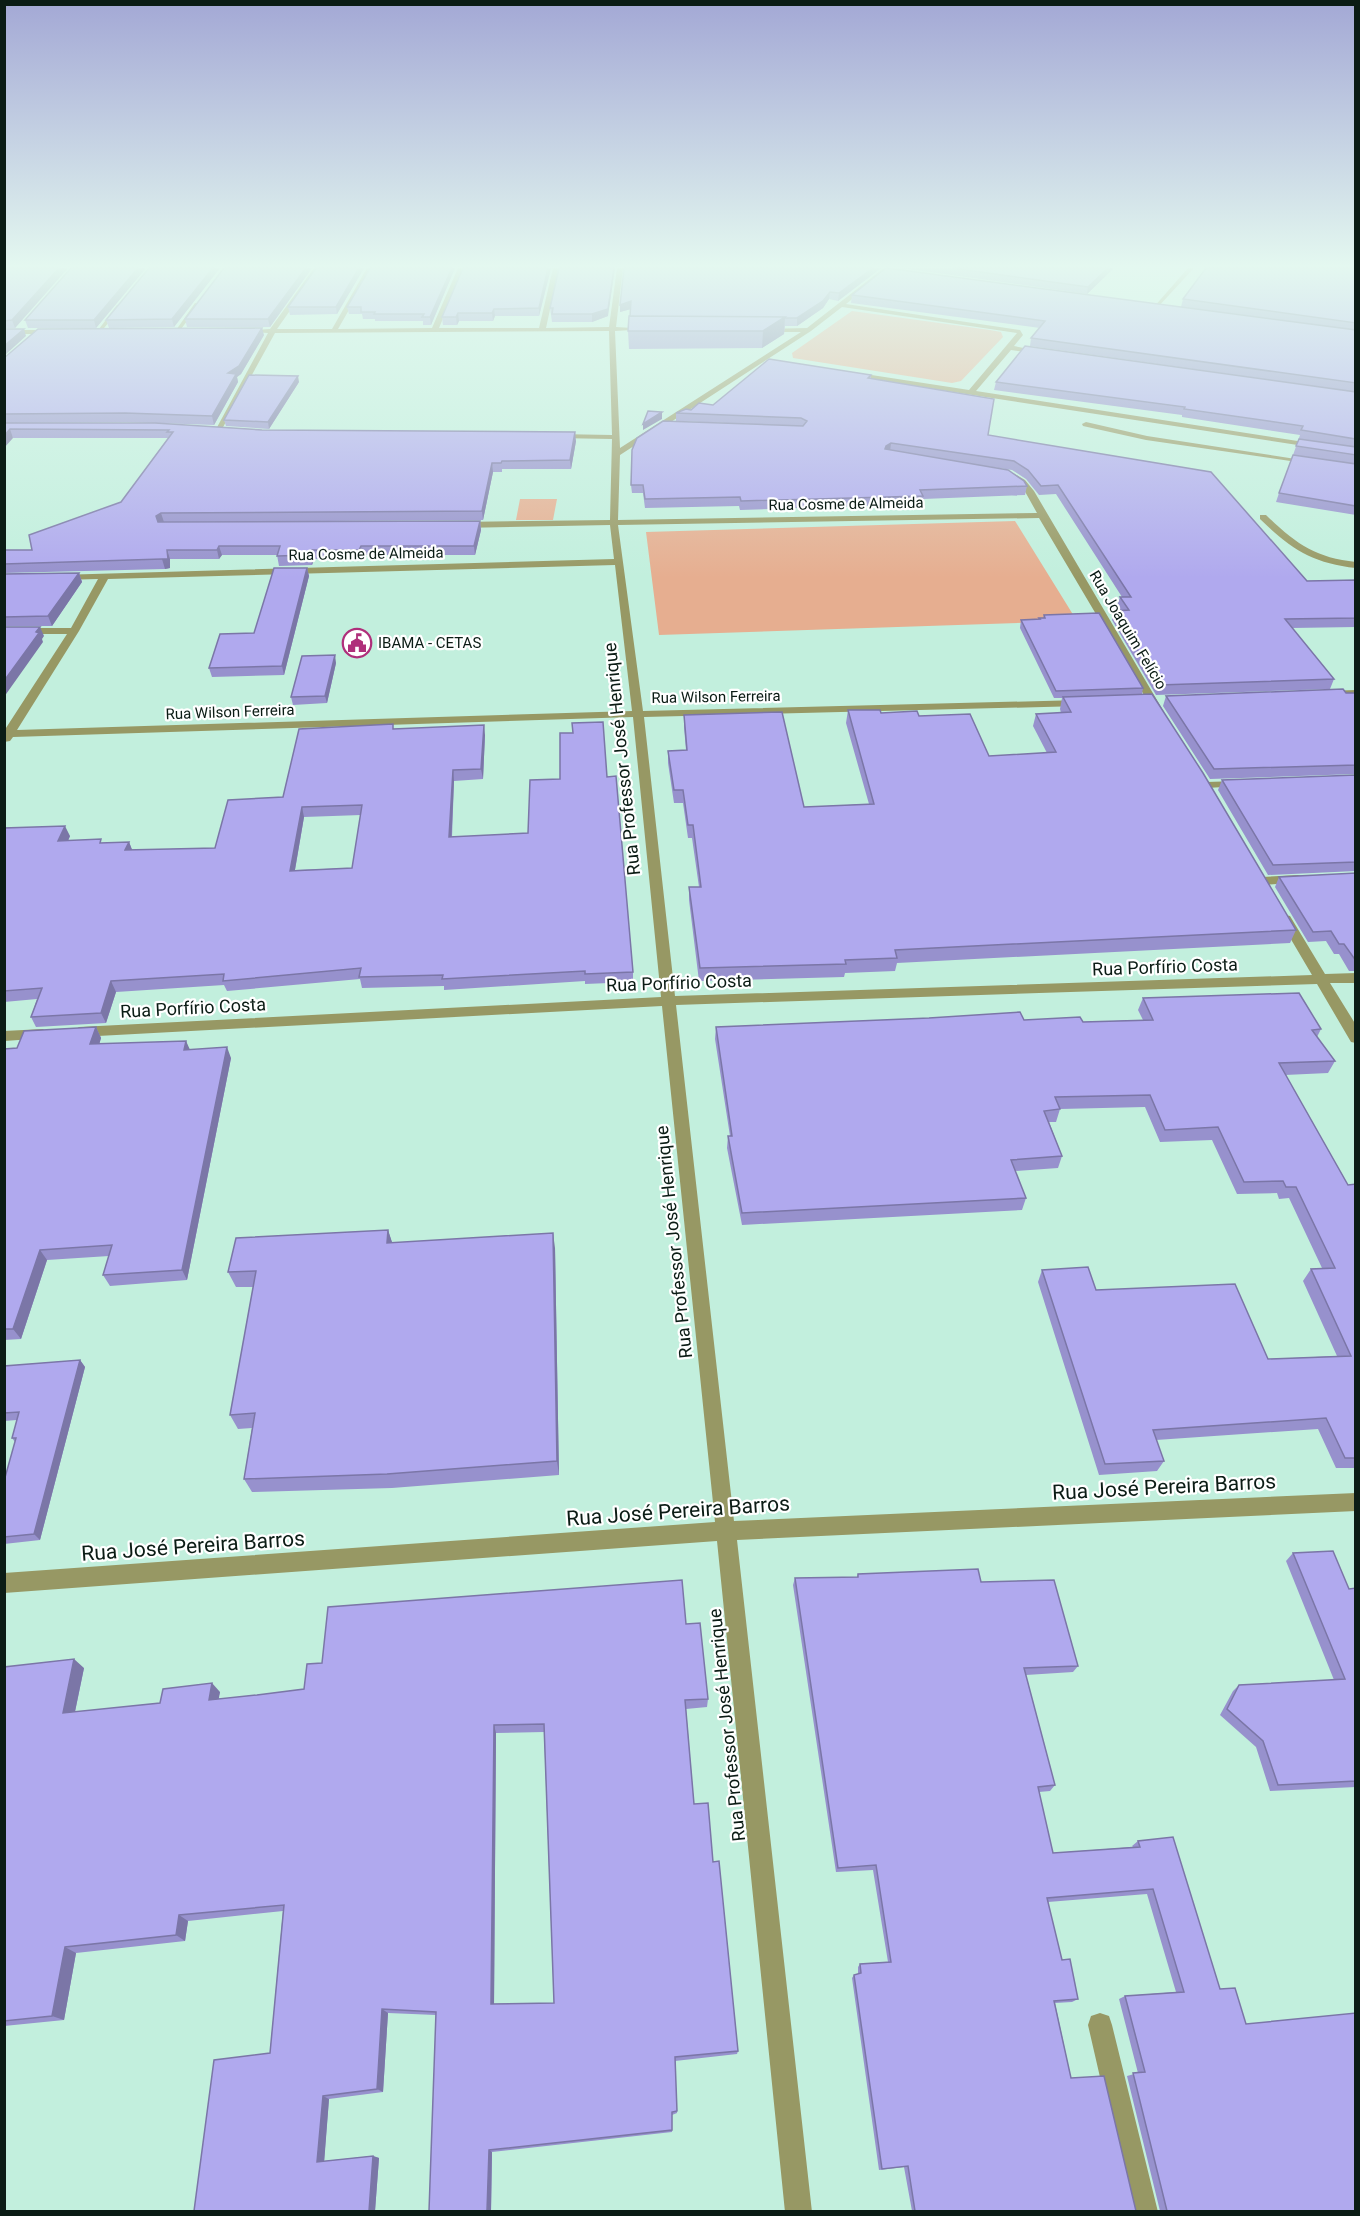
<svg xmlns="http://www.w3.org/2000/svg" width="1360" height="2216" viewBox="0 0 1360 2216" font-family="Roboto,sans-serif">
<rect width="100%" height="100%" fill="#c2efdd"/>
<path fill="#e6ae90" d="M852 311 990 330 1001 332 1003 337 961 381 952 383 793 358 792 353Z
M520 499H557L553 520H516Z
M1015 521 1077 621 659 635 646 532Z"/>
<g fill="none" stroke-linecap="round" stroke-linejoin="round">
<path fill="#979864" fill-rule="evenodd" d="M1086 422 1147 436 1315 462 1311 464 1146 440 1083 426 1082 424Z
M1260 515H1266C1295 543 1315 558 1356 562V568C1312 563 1291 549 1260 519Z"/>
<path fill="#979864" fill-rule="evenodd" d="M314 268H320L277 329H332L367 268H373L338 329 432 328 458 268H464L439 328H539L553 268H559L546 328 609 327 617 268H623L616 327 649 329 615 331 620 448 801 332H763L761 329 807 328 884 268H891L846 304 1020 330 1023 335 1014 346 1044 352 1041 354 1011 350 976 391 1356 450V454L849 376 852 372 969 390 1017 333 842 307 811 331 620 455 618 520 1037 513 1023 488 1006 475 1013 473 1025 480 1034 491 1164 712 1159 715 1154 712 1039 518 618 525 643 711 1081 700 1086 703 1081 706 644 717 675 996 1312 975 1279 919 1285 915 1290 916 1325 974 1356 973V983H1330L1356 1025V1043L1351 1042 1317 984 676 1005 734 1521 1356 1493V1511L737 1540 812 2212H785L717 1541 4 1593V1573L715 1522 662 1006 79 1037 72 1032 79 1027 661 997 633 717 13 737 10 741 4 742V731L67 634H4V628H71L98 579 61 580 58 579V575L614 559 610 525 460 528 456 525 460 522 610 520 612 439 556 438 552 436 556 434 612 435 609 331 275 333 222 429 215 431 268 333 241 331 270 329ZM615 565 632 711 17 730 79 631 108 579Z
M1188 268H1194L1157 308H1153Z
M195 303 200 304 178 333H174Z
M117 305 122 306 100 333H96Z
M4 330H55L58 332 55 334H4Z
M1356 690V696L1327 697 1322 694 1327 691Z
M1239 781 1245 784 1243 786 1206 788 1200 785 1206 782Z
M1298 875 1302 876 1304 879 1302 882 1262 885 1256 881 1262 877Z
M43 1029 50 1034 48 1038 4 1041V1031Z
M1100 2013 1109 2016 1112 2025 1158 2212H1131L1088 2025 1091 2016Z"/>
</g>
<path fill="#9791cd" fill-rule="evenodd" d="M4 268H68L15 328H4Z
M71 268H146L96 328H28L25 320Z
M149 268H220L174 327 109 328 106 320Z
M224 268H312L270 327H187L185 319Z
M316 268H364L337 314 290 315 288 307Z
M455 268 431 325H423V321H375V319H363L362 314H349L347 307Z
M463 268H551L539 316H495L493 321H459L457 325H443L442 317Z
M624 268H881L838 301 829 299 823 308 797 326H785L784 334 762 348 629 349 628 331 631 309 620 312Z
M901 268H1114L1087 294Z
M1356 268V464L1293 455 1300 435 1182 417V415L994 390 996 382 1341 390 1030 346 1031 338 1040 328 851 303 852 295 1296 322 1181 307 1183 299Z
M550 308 608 316 592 322H552Z
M264 335 241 374 237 377 238 382 214 425 127 422 4 423V358Z
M871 375V378L988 435 1307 581 1356 580V627L1292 628 1334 679 1330 689 1156 695 1112 620 1114 611H1120L1117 606 1120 597H1122L1056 494 1039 495 1026 479 1012 470 985 466 1027 486 1025 495 923 499 922 504 740 510 739 506 645 508 643 493H632L631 485 800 426 676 421V413Z
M299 382 269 429 226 426 224 420Z
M4 423 262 430 576 441 571 469H502V472H493L483 520 164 522 480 521 481 530 475 555H363L361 559H314L312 565 279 566 277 555H222L219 559H170V568L165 569 4 573V550H32L121 502 168 438H13Z
M1356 464V515L1276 502 1279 493Z
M307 568 309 576 284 675 212 677 209 668 254 633Z
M79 573 82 582 52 626H4V574Z
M1044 615 1143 688 1142 694 1296 930 1290 943 897 963 895 971 845 973 844 977 699 981 689 900V887H699L692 838H688L683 803H674L668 763V751L686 750 684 727V715L804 807 869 804 846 723 848 710 919 716 989 756 1047 753 1033 726 1036 714 1061 713 1060 709 1062 698H1054L1020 628 1021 620 1039 619V618H1043Z
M336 663 327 703 293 705 291 697Z
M1346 693H1356V774L1210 779 1163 706 1166 696Z
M394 729 485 735 483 779 454 781 452 837 528 833 607 777 633 972V982L585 984V981L444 990V986L362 988 360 979 227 991 224 985 116 992 106 1023 36 1027 31 1017 37 999 4 1002V828L70 836 68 841 102 843 129 842 132 850 215 848 283 797ZM361 815 352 868 295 870 304 817Z
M1356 775V871L1268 875 1218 790 1222 780Z
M1356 873V971H1349L1339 954H1334L1326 941 1308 942 1275 887 1279 877Z
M1143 998 1321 1029 1317 1037 1335 1061 1328 1073 1285 1075 1348 1185 1356 1184V1468H1336L1318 1429 1156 1440 1164 1461 1157 1471 1099 1475 1038 1282 1042 1270 1096 1290 1268 1359 1337 1356 1303 1281 1311 1269 1322 1268 1289 1198 1279 1199 1277 1193 1237 1194 1212 1140 1160 1142 1145 1107 1060 1109 1056 1122H1049L1062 1156 1058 1168 1015 1171 1026 1198 1022 1210 742 1225 727 1148 728 1136H730L715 1039 716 1027 1024 1020 1083 1022 1143 1020 1138 1010Z
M96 1027 101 1038 99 1044 186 1041 189 1050 231 1058 187 1280 110 1286 103 1275 109 1256 47 1260 21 1339 4 1340V1049L17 1048Z
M388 1230 392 1243 555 1248 559 1475 392 1488 252 1492 244 1479 252 1428 238 1429 230 1415 253 1287H236L228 1272Z
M80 1360 85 1367 40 1540 4 1544V1481L15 1442 12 1438 17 1420 4 1421V1366Z
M1293 1553 1349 1589 1356 1588V1787L1270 1791 1256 1747 1220 1715 1233 1691 1239 1685 1334 1680 1286 1561Z
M858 1574 981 1582 1078 1666 1073 1672 1026 1675 1055 1785 1050 1791 1039 1792 1053 1853 1133 1847 1132 1846 1138 1841 1220 1989 1246 2024 1356 2211H1160L1127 2076 1138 2073 1119 1999 1125 1996 1176 1992 1147 1894 1048 1902 1062 1960 1078 1999 1072 2002 1055 2003 1071 2078 1136 2211H912L904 2167 879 2170 852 1978 854 1975 858 1974V1967L860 1964 888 1962 873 1870 836 1872 793 1585 795 1578 857 1577Z
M686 1624 708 1699 707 1707 686 1709 694 1804 713 1862 738 2051 737 2054 675 2061 677 2113 672 2115V2132L492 2152 491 2211 436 2015 388 2013 383 2092 329 2099 324 2161 373 2156 379 2158 375 2211H194L270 2053 283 1911 188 1921 185 1941 76 1953 64 2020 4 2026V1667L84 1668 75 1712 160 1703 220 1692 218 1699 257 1695 304 1689 322 1663ZM544 1732 554 2003 494 2004 496 1733Z"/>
<path fill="#7b76a7" d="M59 268H68L15 328 12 320Z
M138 268H146L96 328 94 320Z
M213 268H220L174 327 172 319Z
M306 268H312L270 327 268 319Z
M359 268H364L337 314 336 307Z
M452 268H455L431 325 430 317Z
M548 268H551L539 316V308Z
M614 268H615L608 316 592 322V314Z
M873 268H881L838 301 839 293Z
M1108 268H1114L1087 294 1088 287Z
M830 292 829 299 823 308 797 326V318Z
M631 301V309L620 312V305Z
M494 309 495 316 493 321 492 313Z
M458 313 459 321 457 325 456 317Z
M785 317 784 334 762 348 763 331Z
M262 328 264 335 241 374 237 377 238 382 214 425 212 416 228 373Z
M24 329 26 336 4 356V346Z
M298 376 299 382 269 429 268 422Z
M662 412V419L643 430V424Z
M10 429 13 438 4 448V436Z
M575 432 576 441 571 469 570 460Z
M891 443 890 452 884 457 886 446Z
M492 463 493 472 483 520 482 511Z
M161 513 164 522 159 525 156 516Z
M480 521 481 530 475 555 474 546Z
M219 546 222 555 219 559 217 550Z
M361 546 363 555 361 559 359 550Z
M167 550 170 559V568L165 569 162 559Z
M312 550 314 559 312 565 310 555Z
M307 568 309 576 284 675 282 666Z
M79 573 82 582 52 626 48 616Z
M40 627 44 636 42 639 43 642 4 697V681Z
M335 655 336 663 327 703 325 696Z
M484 725 485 735 483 779 481 769Z
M453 770 454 781 451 848 449 837Z
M302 807 304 817 293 881 290 871Z
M65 826 70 836 63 852 58 841Z
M129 842 133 852 125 850Z
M111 981 116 992 106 1023 101 1013Z
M96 1027 101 1038 96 1056 90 1044Z
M186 1041 191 1052 184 1050Z
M227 1047 231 1058 187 1280 182 1270Z
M388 1230 393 1245 387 1243Z
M553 1233 555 1248 559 1475 557 1461Z
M40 1250 47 1260 21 1339 13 1329Z
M80 1360 85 1367 40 1540 34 1534Z
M74 1659 84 1668 73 1721 63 1713Z
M212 1683 220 1692 217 1708 209 1700Z
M494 1725 496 1733 494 2008 491 2004Z
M179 1915 188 1921 185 1941 176 1935Z
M65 1947 76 1953 64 2020 52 2016Z
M382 2009 388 2013 383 2092 377 2089Z
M323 2096 329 2099 324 2164 317 2162Z
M489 2150 492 2152 491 2211H487Z
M373 2156 379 2158 375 2211H369Z"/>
<path fill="#b0a9ee" stroke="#7b76a7" stroke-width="1.5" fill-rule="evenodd" d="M4 268H59L12 320 4 321Z
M71 268H138L94 320H25Z
M149 268H213L172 319 106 320Z
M224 268H306L268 319H185Z
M316 268H359L336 307H288Z
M370 268H452L430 317H422L424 314H374L375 312H361V307H347Z
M463 268H548L539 308 494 309 492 313H458L456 317H442Z
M559 268H614L608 309 592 314H552L553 308H550Z
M624 268H873L839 293 830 292 823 301 797 318H785V317L630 316 631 301 620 305Z
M886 268 1356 330V383L1031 338 1045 321 852 295Z
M952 268H1108L1088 287Z
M1206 268H1356V323L1183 299Z
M629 316 785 317 763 331H628Z
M262 328 239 366 228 373 236 374 212 416 125 413 4 414V358L38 329Z
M4 329H24L4 346Z
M1025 346 1356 392V439L1301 430 1303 426 1184 409 1185 407 996 382Z
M769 359 871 375 868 378 994 399 988 435 1211 472 1307 581 1356 580V618L1285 619 1334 679 1159 685 1114 611 1129 610 1120 597H1131L1058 485 1041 486 1028 470 1014 461 891 443 886 446 885 449 1008 470 1024 481 1027 486 920 490 923 496 741 501 740 497 645 499 643 485H631L632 450 637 438 663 421 803 426 807 421 801 418 676 413 686 409 691 410 699 403 713 405Z
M249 375 298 376 268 422 224 420Z
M648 411 662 412 643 424Z
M4 423H155L262 430 575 432 570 460 502 461 501 463H492L482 511 161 513 156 516 158 522 480 521 474 546H361L359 550H312L310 555 277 556 280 546H219L217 550H167L168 559H162L4 564V550H32L29 535 121 502 173 432H167L169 430 10 429 4 436Z
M1299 439 1356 447V455L1296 446Z
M1293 455 1356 464V506L1279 493Z
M274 568H307L282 666 209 668 220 634 254 633Z
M79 573 48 616 4 617V574Z
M1099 613 1143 688 1056 691 1021 620 1040 619 1039 618H1045L1044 615Z
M4 627H40L36 632 39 633 4 681Z
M335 655 325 696 291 697 302 656Z
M1343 689 1346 693H1356V765L1214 769 1166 696Z
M1152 694 1203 773 1296 930 895 950 897 958 845 960 846 964 700 968 689 887H701L693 825H688L683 790H674L668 751 687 750 684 715 782 712 804 807 874 804 848 710H880L881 713 917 711 919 716 970 714 989 756 1056 752 1036 714 1071 712 1063 697Z
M603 722 607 777 616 776 633 972 585 974V971L442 979 443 975 359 977 361 968 223 981 224 974 111 981 101 1013 31 1017 42 988 4 991V828L65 826 58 841 101 839 100 843 129 842 125 850 215 848 228 800 283 797 299 729 393 724V729L484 725 481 769 453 770 449 837 528 833 530 780 560 779V733H573L572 723ZM362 805 352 868 290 871 302 807Z
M1356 775V862L1273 865 1222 780Z
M1356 873V961L1344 944H1339L1331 931 1313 932 1279 877Z
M1299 993 1321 1029 1312 1030 1335 1061 1279 1063 1348 1185 1356 1184V1458H1345L1326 1418 1153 1430 1164 1461 1105 1464 1042 1270 1088 1267 1096 1290 1235 1284 1268 1359 1351 1356 1311 1269 1335 1268 1296 1187H1286L1283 1181 1244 1182 1218 1127 1165 1130 1150 1095 1055 1097 1060 1109 1044 1111 1062 1156 1011 1160 1026 1198 742 1213 728 1136H732L716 1027 929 1018 1020 1012 1024 1020 1080 1017 1083 1022 1153 1020 1143 998Z
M96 1027 90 1044 186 1041 184 1050 227 1047 182 1270 103 1275 112 1245 40 1250 13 1329H4V1049L17 1048 24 1031Z
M388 1230 387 1243 553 1233 557 1461 387 1474 244 1479 255 1413 230 1415 256 1271 228 1272 236 1238Z
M80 1360 34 1534 4 1537V1481L16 1438H12L19 1412 4 1413V1366Z
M1333 1551 1349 1589 1356 1588V1781L1278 1785 1263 1741 1227 1709 1239 1685 1345 1679 1293 1553Z
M978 1569 981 1582 1054 1580 1078 1666 1024 1668 1055 1785 1038 1787 1053 1853 1140 1847 1138 1841 1173 1837 1220 1989 1235 1988 1246 2024 1356 2013V2211H1167L1133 2073 1145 2072 1125 1996 1184 1992 1153 1889 1047 1898 1062 1960 1070 1959 1078 1999 1054 2001 1071 2078 1104 2076 1136 2211H915L908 2166 882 2169 854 1975 861 1973 860 1964 891 1962 876 1865 838 1868 795 1578 858 1577V1574Z
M682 1580 686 1624 700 1623 708 1699 685 1700 694 1804 708 1803 713 1862 719 1861 738 2051 675 2057 677 2111 672 2112V2130L489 2150 487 2211H429L436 2012 382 2009 377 2089 323 2096 317 2162 373 2156 369 2211H194L214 2060 270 2053 284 1905 179 1915 176 1935 65 1947 52 2016 4 2021V1667L74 1659 63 1713 160 1703 163 1689 212 1683 209 1700 257 1695 304 1689 307 1664 322 1663 328 1607ZM544 1724 554 2003 491 2004 494 1725Z"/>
<linearGradient id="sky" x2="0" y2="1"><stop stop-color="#a3a8d5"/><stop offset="0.46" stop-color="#e4f8f0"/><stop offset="1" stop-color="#e4f8f0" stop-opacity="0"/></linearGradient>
<rect width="1360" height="578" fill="url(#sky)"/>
<defs>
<g id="civic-ring" transform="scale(1.5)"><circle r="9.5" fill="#fff" stroke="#af2f7b" stroke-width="1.5"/><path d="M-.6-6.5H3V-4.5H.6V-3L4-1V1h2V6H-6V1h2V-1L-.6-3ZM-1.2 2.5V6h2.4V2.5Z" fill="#af2f7b"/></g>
</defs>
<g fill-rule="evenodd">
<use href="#civic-ring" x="357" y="643"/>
</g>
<g text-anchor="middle" stroke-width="4.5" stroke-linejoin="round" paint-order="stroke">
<g font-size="15" fill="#0b1c15" stroke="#fff">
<text transform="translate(846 504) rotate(-1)" y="5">Rua Cosme de Almeida</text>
<text transform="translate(366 554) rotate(-1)" y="5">Rua Cosme de Almeida</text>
<text transform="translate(1128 630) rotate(59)" y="5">Rua Joaquim Felício</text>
<text transform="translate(716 697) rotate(-1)" y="5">Rua Wilson Ferreira</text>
<text transform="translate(230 712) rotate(-2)" y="5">Rua Wilson Ferreira</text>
</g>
<g font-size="15" fill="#0b1c15" stroke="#fff" text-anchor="start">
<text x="378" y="648">IBAMA - CETAS</text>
</g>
<g font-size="18" fill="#0b1c15" stroke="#fff">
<text transform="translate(622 759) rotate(-96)" y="6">Rua Professor José Henrique</text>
<text transform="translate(1165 967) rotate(-2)" y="6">Rua Porfírio Costa</text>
<text transform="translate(679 983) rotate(-2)" y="6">Rua Porfírio Costa</text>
<text transform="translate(193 1008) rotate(-3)" y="6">Rua Porfírio Costa</text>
<text transform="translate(674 1242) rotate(-96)" y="6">Rua Professor José Henrique</text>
<text transform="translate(727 1725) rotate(-96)" y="6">Rua Professor José Henrique</text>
</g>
<g font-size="21" fill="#0b1c15" stroke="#fff">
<text transform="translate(1164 1487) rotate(-3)" y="7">Rua José Pereira Barros</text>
<text transform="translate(678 1511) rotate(-4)" y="7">Rua José Pereira Barros</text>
<text transform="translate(193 1546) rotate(-4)" y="7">Rua José Pereira Barros</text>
</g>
</g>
<rect width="1360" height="2216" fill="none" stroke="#0b1c15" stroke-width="12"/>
</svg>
